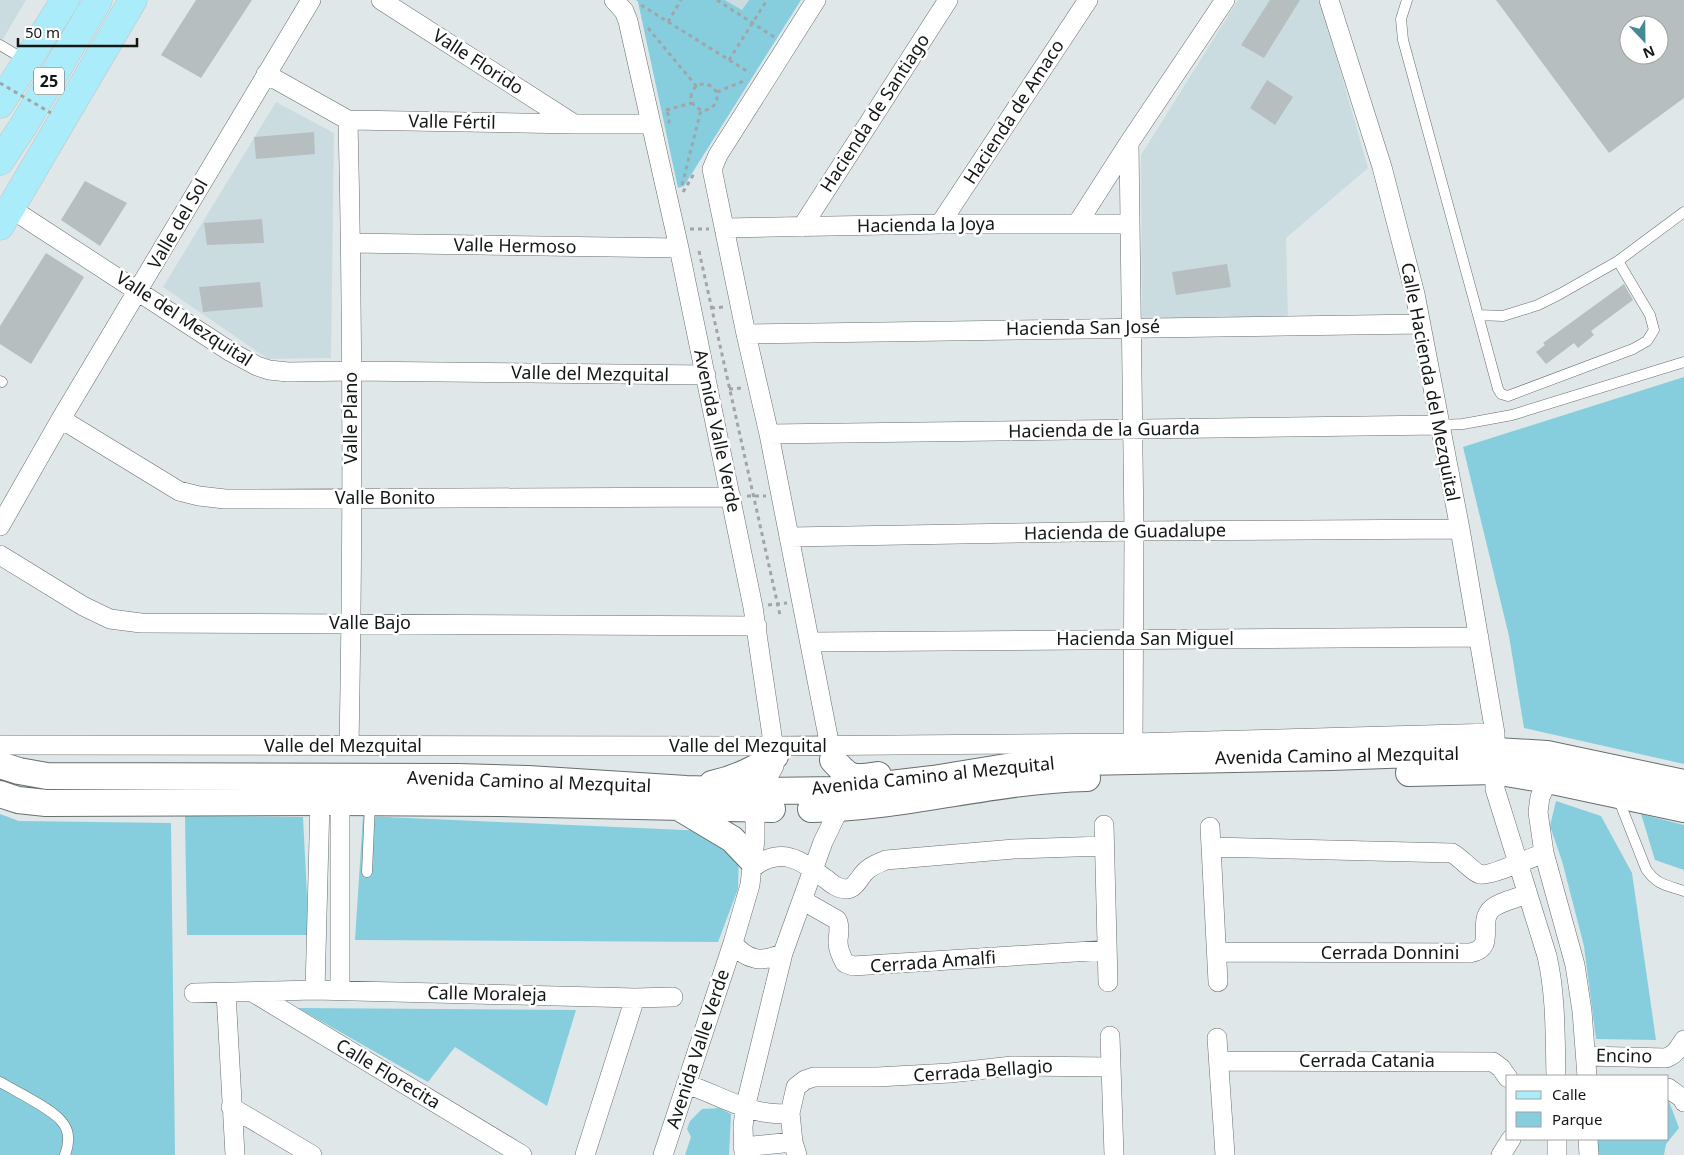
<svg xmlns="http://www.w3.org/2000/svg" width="1684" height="1155" viewBox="0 0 1684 1155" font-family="'Noto Sans',sans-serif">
<rect width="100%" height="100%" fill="#dfe7e9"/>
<path fill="#cbdce0" d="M0 0H26L0 44Z
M725 0H749L742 10Z
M1238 0H1320L1368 168 1286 238 1288 319 1142 321 1141 155Z
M276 102 334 133 331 358 268 359 163 287Z"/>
<path fill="#86cede" d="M636 0H725L742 10 749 0H801L684 186 678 188 638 2Z
M1684 377V764L1524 728 1509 636 1463 447Z
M1556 801 1601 816 1632 873 1656 1040 1596 1039 1584 946 1562 861 1550 826Z
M0 814 19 821 171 823 175 1155H0Z
M1641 814 1684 825V870L1655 860Z
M185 816 303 817 309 935H187Z
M363 816 707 831 739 849 738 889 718 942 355 940Z
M298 1008 576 1010 547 1106 455 1047 428 1082Z
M1668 1099 1679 1128 1666 1144 1664 1155H1597V1139H1668Z
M719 1108 731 1114 729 1155H685L691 1137 687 1129 690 1121 702 1109Z"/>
<path fill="#b6bec0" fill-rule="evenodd" d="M196 0H252L201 78 161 55Z
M1270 0H1300L1264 58 1241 45Z
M1496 0H1684V98L1609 153ZM1629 25H1659V55H1629Z
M1267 80 1293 97 1275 125 1250 108Z
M314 132 315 154 256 159 254 137Z
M85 181 127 203 100 246 61 220Z
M262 219 264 243 207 245 204 223Z
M46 253 84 277 31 364 0 344V326Z
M1227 264 1231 287 1176 295 1172 272Z
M260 282 263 307 203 312 199 287Z
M1624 284 1633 300 1591 331 1594 335 1578 348 1574 343 1546 364 1536 352 1545 345 1543 343Z"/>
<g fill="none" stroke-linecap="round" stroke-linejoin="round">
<g stroke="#686f70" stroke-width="11">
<path id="lane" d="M1407 0 1401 19 1403 40 1478 315 1503 316 1538 305 1560 294 1618 261 1684 212
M0 45 25 60
M1478 315 1498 389 1501 394 1508 396 1633 349 1647 341 1654 330 1650 315 1618 261
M0 381 2 382
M1440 425 1463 424 1512 415 1684 362
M1618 798 1646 869C1657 885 1666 885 1684 891
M367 872 370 803
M0 1082C15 1091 53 1109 62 1122 70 1131 69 1144 65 1155"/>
</g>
<g stroke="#686f70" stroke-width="20">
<path id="street" d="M381 0 574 124
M614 0 624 11 628 21 679 248 753 607 775 756 774 766 757 797 755 804V839L750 885 733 943 663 1155
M816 0 718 155 712 169 746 334 769 434 832 757
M1329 0 1382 167 1415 294 1460 529 1495 733V789L1547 956C1556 995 1555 1036 1556 1076
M266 74 348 120 575 124H650
M348 120C353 329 353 537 349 746
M1129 143 1134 531 1133 743
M10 208 231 352 257 366 269 370 288 372 352 371 706 375
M940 224 1088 0
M1077 224 1129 143 1225 0
M802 227 948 0
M724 228 940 224H1129
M351 243 679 248
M746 334 1421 324
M61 419 179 491 199 496 225 499 731 497
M769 434 1440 425
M0 526 61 419 311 0
M790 537 1134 531 1460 529
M0 555 83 606 110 619 141 623 757 626
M811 642 1479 637
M0 745 774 746 1133 743 1495 733
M1548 780 1540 797 1538 812 1544 853 1575 965 1582 1011 1587 1076
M1104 825 1108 982
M1210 827 1218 982
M1211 847 1452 853C1461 858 1474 873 1480 874 1488 877 1533 857 1544 853
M753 867C783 846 800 860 826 879 832 884 838 889 847 889 856 888 860 876 866 871 872 865 879 863 886 860L1014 849 1104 846
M802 900 837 920C841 928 838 934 838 942 838 950 841 956 845 963L853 966 1107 950
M733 943C747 961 762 963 783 953
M1217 952 1470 953C1496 948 1479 926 1489 912 1494 903 1517 898 1527 894
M315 990 320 801
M340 991V802
M194 993 315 990 635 998 673 997
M226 993 235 1155
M254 993 522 1155
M1110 1036 1114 1155
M1217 1038 1225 1155
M1586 1056 1666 1058C1675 1055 1679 1048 1684 1040
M1219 1061 1493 1062 1501 1068 1508 1078
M686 1084C720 1095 753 1118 790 1113
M1668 1088 1682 1098 1684 1102
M231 1107 312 1155
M1557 1139V1155
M1588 1139 1589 1155
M743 1147 793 1142
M585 1155 635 998
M744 1155 743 1127 745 1108 783 953 823 842 839 809V798
M797 1155 793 1142 790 1113 796 1087 805 1080 814 1077H877L950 1073 1012 1066 1111 1067
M1501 1155 1511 1139"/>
</g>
<g stroke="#686f70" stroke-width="28">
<path id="secondary" d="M833 760C850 779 852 779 878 775
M0 765 19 771 47 776 457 777 528 779 686 789 760 791 839 790 933 779 1032 763 1331 757 1496 751 1547 754 1684 783
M1409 773 1494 771 1548 780 1684 809
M712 784C735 779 756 769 775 756
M0 794 18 800 46 803 332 802 500 803 772 809
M680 808 732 839 754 862
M811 809C904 808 994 780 1087 778"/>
</g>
<g stroke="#c2c3c3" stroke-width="29">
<path id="primary" d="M0 104 65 0
M0 161 22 128 98 0
M0 226 133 0"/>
</g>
<path stroke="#a0a6a8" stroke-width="3" stroke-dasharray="4 4" stroke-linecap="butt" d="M717 0 774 37
M641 5 750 73
M668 22 681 0
M648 28 697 87
M729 60 767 0
M691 97a13 13 0 1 1 26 0a13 13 0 1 1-26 0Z
M717 92 744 81
M666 110 692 103
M667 112 669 116V127
M682 185 701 110
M683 192 695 172
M690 229H709
M699 251 780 615
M711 308 724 307
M729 389 742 388
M747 496H766
M768 605 787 603"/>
<use href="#lane" stroke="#fff" stroke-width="10"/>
<use href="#street" stroke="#fff" stroke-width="19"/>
<use href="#secondary" stroke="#fff" stroke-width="26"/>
<use href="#primary" stroke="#aaecf9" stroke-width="28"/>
<path stroke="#a0a6a8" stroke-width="3" stroke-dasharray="4 4" stroke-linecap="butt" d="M0 83 51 113"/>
</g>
<g text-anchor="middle" stroke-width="5" stroke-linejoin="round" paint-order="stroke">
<rect fill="#fff" stroke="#5a5d5d" stroke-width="1" x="34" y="67.5" width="30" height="27" rx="4"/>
<g font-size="16" font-weight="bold" fill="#141717">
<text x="49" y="87">25</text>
</g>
<g font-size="18" fill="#141717" stroke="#fff">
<text transform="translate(478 62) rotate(33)" y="6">Valle Florido</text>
<text transform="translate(1014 112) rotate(-57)" y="6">Hacienda de Amaco</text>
<text transform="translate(875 113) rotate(-57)" y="6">Hacienda de Santiago</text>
<text transform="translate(452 122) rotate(1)" y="6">Valle Fértil</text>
<text transform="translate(178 224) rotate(-60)" y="6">Valle del Sol</text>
<text transform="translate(926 225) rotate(-1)" y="6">Hacienda la Joya</text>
<text transform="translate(515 246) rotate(1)" y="6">Valle Hermoso</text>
<text transform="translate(184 319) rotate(33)" y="6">Valle del Mezquital</text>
<text transform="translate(1083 328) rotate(-1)" y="6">Hacienda San José</text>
<text transform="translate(590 374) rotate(1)" y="6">Valle del Mezquital</text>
<text transform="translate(1430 382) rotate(79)" y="6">Calle Hacienda del Mezquital</text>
<text transform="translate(351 418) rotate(-90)" y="6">Valle Plano</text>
<text transform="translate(1104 430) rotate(-1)" y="6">Hacienda de la Guarda</text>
<text transform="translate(717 431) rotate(78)" y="6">Avenida Valle Verde</text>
<text x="385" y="504">Valle Bonito</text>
<text transform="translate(1125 532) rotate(-1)" y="6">Hacienda de Guadalupe</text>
<text x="370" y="629">Valle Bajo</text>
<text x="1145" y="645">Hacienda San Miguel</text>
<text x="343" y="752">Valle del Mezquital</text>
<text x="748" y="752">Valle del Mezquital</text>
<text transform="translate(1337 756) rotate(-1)" y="6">Avenida Camino al Mezquital</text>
<text transform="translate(933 776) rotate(-6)" y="6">Avenida Camino al Mezquital</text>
<text transform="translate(529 782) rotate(2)" y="6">Avenida Camino al Mezquital</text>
<text x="1390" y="959">Cerrada Donnini</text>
<text transform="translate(933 962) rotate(-4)" y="6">Cerrada Amalfi</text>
<text transform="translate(487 994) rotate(1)" y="6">Calle Moraleja</text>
<text transform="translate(698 1049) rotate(-72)" y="6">Avenida Valle Verde</text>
<text transform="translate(1624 1056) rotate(1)" y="6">Encino</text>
<text x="1367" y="1067">Cerrada Catania</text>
<text transform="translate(983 1071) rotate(-4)" y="6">Cerrada Bellagio</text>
<text transform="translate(388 1074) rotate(31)" y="6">Calle Florecita</text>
</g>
</g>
<rect x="1506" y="1075" width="162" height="65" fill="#ffffff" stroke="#a1a2a2"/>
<rect x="1516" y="1091" width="25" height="8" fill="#aaecf9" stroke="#a1a2a2"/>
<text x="1552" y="1100" font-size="15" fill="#141717">Calle</text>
<rect x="1516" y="1112" width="25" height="15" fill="#86cede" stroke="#a1a2a2"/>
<text x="1552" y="1125" font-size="15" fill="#141717">Parque</text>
<g transform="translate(1644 40) rotate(158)"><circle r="24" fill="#ffffff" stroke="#a1a2a2"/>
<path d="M0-4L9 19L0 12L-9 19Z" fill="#458997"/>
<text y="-8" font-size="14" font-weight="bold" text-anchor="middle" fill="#141717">N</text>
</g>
<path d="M18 38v8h119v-8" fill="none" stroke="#141717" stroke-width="2.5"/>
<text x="25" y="38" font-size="15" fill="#141717" stroke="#ffffff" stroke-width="4" paint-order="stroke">50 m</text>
</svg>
